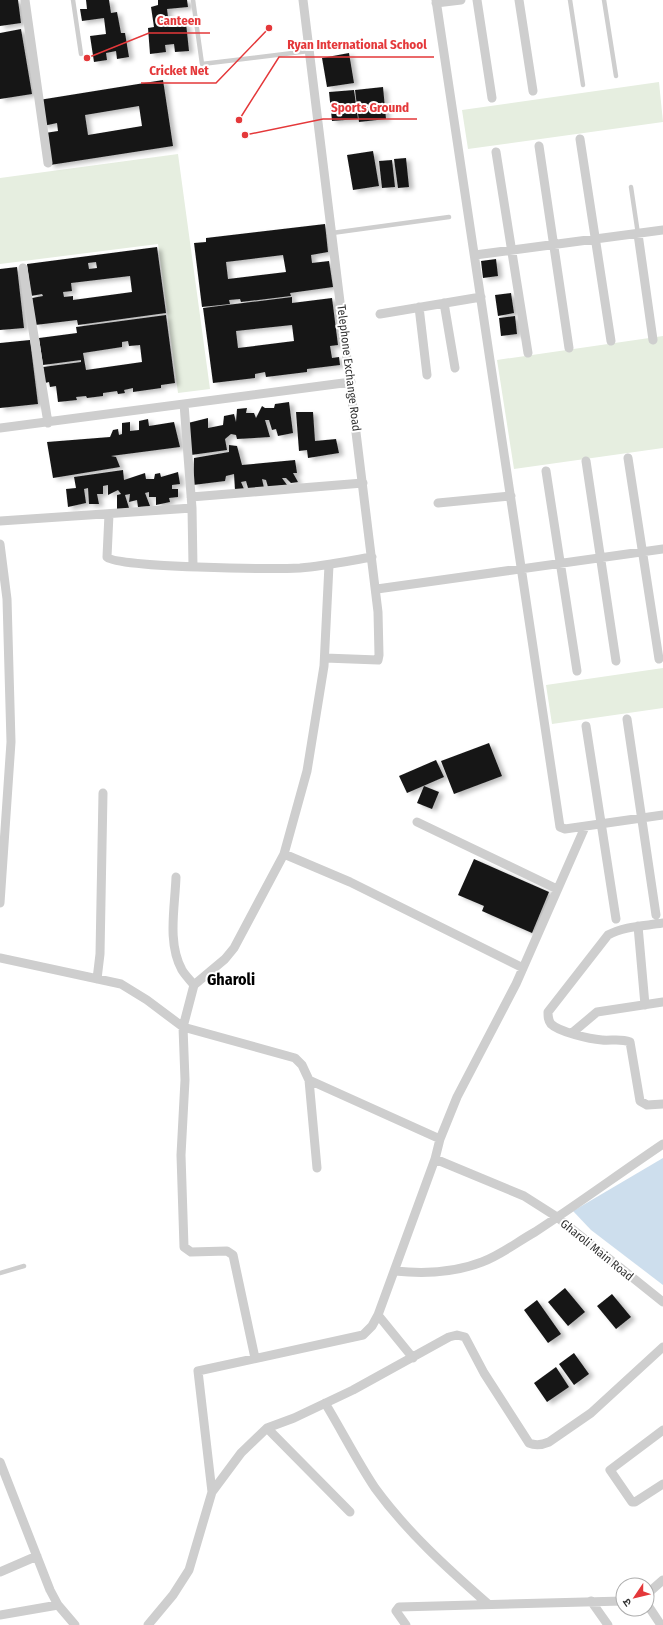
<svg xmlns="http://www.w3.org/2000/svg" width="663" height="1625" viewBox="0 0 663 1625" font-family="'Fira Sans Condensed','Noto Sans Devanagari',sans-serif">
<defs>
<filter id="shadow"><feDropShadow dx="4.5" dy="2.5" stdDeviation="2" flood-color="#0004"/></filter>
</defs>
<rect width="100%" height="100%" fill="#fff"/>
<path fill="#e6eee0" d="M659 82 663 122 468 149 462 110Z
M178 154 210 389 178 393 158 244 0 264V178Z
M663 336V448L514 469 497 360Z
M663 668V708L552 724 546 685Z"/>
<path fill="#cddeed" d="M663 1158V1285L591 1230 573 1211Z"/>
<path fill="#181818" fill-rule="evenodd" filter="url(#shadow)" d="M0 0H18L21 23 0 26Z
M86 0H109L111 13 117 12 121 33H125L129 57 117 59 116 51 106 53 107 60 94 62 90 36 106 34 104 18 82 21 80 9H87Z
M158 0H187L188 7 167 9 169 25 186 23 189 51 175 52 174 44 165 45 166 52 150 54 148 28 154 27 151 7 158 5Z
M21 29 32 94 0 99V33Z
M349 53 354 83 327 87 322 58Z
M163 80 173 146 50 165 45 133 58 131 57 123 43 126 39 100ZM139 106 142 126 88 135 85 115Z
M383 87 386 119 359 122 355 90Z
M354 90 358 119 332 121 329 92Z
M373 151 379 186 353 190 347 155Z
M406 158 409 187 398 188 394 159Z
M392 160 395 187 382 188 379 161Z
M325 224 328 252 311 255 312 263 329 261 333 287 290 293 291 296 241 302 240 299 229 300 230 304 202 307 194 243 206 242V238ZM283 255 286 272 228 279 226 262Z
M157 247 166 313 78 325 77 320 35 325 32 298 43 296 42 294 31 296 27 264ZM96 262 97 268 89 269 88 263ZM130 276 132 292 73 300V296L64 297 63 292 72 291 71 283Z
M496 259 498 276 483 278 481 261Z
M17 267 24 328 0 330V269Z
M511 293 514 313 498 316 495 295Z
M292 297V303L332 298 338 345 330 346 332 358 339 357 340 365 307 369V372L266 377 265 372 255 374V378L213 383 203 308ZM292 325 294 341 238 348 236 331Z
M166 315 175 383 161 385V388L133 392V388L124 390 125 393 118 394 117 391 103 393V396L87 398 86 396 76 397 77 400 58 402 56 386 50 387 49 382 45 383 43 367 81 362V360L43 365 39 338 77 333 76 327ZM128 341 129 346 140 345 142 362 86 370 83 353 122 347V342Z
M515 316 517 334 501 336 499 318Z
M30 340 38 404 0 408V343Z
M289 402 293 433 278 436 276 429 272 430 269 420H265L270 437 237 439 236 435 231 434 225 439 227 450 191 455 188 423 208 418V428L223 425 224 416 234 414 236 422 237 409 247 408 246 413H254L256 418 262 406 265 408H274L275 404Z
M296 412H313L315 441 336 439 339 453 308 458 307 450 299 451Z
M148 419 149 426 174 422 180 447 111 456 116 457 120 467 53 478 47 442 110 437 113 430 118 429 119 435 122 434V423L130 422V431L139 430V421Z
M229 445 237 446 242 465 295 460 297 473H293L298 482 291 483 286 478H282L287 485 268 487 266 480 262 479 264 488H248L246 481 241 482 244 489 235 490 234 474 226 476 225 481 193 485 194 458 229 452Z
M123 470 124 480 145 473 146 479H154L155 474 160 473 161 477 178 472 180 484 172 485V489H178V497L169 498 170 502 156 505V497H149V492L145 493 150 506 138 507 137 500 129 502 130 494 125 495 129 508 117 510V495L121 494 118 490 108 495V485L103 486V494H97L99 504H89L88 488 84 489 86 503 68 507 66 489 76 488 74 477Z
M489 743 502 776 454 794 441 761Z
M436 760 444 777 407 793 399 776Z
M424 786 439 792 432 809 417 803Z
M474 859 549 892 532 933 482 911 484 906 458 895Z
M565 1288 585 1312 568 1326 548 1302Z
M612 1294 631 1317 616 1329 597 1306Z
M537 1300 561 1334 548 1343 524 1310Z
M574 1353 589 1374 574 1385 559 1364Z
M556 1367 569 1387 547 1402 534 1383Z"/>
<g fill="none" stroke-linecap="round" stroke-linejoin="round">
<path stroke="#cecece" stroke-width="4.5" d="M73 0 81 54
M193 0 202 64 309 51
M570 0 583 85
M604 0 616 76
M631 187 638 234
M332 233 449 217
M0 1273 24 1266"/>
<path stroke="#cecece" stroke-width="9" d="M25 0 48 163
M303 0 378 612 379 655 378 660 325 658
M436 0 560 827 565 829 663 815
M477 0 492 98
M519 0 533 91
M436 3 461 0
M580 139 611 341
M539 146 569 348
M496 152 528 353
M638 234 653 340
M475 255 663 230
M23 268 48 423
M444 303 455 368
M419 307 427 375
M380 314 481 297
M184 404 192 508 193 566
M0 428 351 382
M628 458 659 659
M586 461 616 661
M546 471 577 671
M191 497 363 483
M438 503 511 496
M109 514 107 557C115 568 277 569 300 568 325 566 348 561 372 557
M0 521 192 508
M0 544 7 599 11 742 0 903
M329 565 324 666 307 771 284 854 350 882 523 968
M377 589 663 549
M627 719 656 915
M586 726 616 919
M417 822 557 889
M176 877C175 907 167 943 182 970 185 975 190 980 194 985
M663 923C645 926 624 926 608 935L548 1012C548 1017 548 1020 551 1024 559 1032 590 1039 602 1040 611 1041 620 1038 630 1042L640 1101 647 1105 663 1104
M638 926 645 1005
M0 958 121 984 147 1000 183 1027 295 1058 302 1065 309 1080 440 1139 435 1159 524 1196 557 1217 663 1302
M97 979 100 954 103 793
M572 1033 597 1012 663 1002
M309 1080 317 1168
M440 1139 457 1097 516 984 585 827
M395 1271C424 1274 454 1273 482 1262 501 1255 517 1242 535 1232 578 1204 620 1173 663 1144
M378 1315 413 1358
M255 1358 233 1255 227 1251 191 1252 184 1247 181 1155 185 1080 183 1027 194 985 225 959 234 948 284 854
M325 1403C342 1431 357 1461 375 1488 407 1532 447 1568 488 1604
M267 1428 350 1512
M663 1430 610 1470 632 1502H635L663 1484
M0 1462 50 1590 58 1605 75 1625
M212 1492 241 1453 267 1428 294 1418 353 1390 449 1337 457 1335 465 1337 484 1373 529 1443C536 1446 542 1445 549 1442L591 1413 663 1347
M0 1572 37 1556
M647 1594 663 1580
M591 1601 608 1625
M647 1604 661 1625
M0 1615 58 1605
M148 1625 173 1595 189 1570 212 1492 198 1371 363 1335 372 1326 378 1315 435 1159
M406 1625 396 1611 399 1607 623 1601"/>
</g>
<g text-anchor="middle" stroke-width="4" stroke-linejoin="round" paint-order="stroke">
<g font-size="12" fill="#313131" stroke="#fff">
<text transform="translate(349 368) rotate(83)" y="4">Telephone Exchange Road</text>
<text transform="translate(597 1250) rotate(39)" y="4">Gharoli Main Road</text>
</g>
<g font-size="16" font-weight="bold" fill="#000" stroke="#fff">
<text x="231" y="985">Gharoli</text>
</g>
</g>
<path fill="none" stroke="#e4383a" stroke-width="1.5" d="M87 58L149 33H210M239 120L279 57H434M269 28L216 83H141M245 135L323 119H417"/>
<g fill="#e4383a" stroke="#fff" stroke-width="1.5">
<circle cx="87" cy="58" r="4"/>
<circle cx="239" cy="120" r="4"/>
<circle cx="269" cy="28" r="4"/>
<circle cx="245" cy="135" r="4"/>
</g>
<g font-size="13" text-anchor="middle" font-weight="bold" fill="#e4383a" stroke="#fff" stroke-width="4" stroke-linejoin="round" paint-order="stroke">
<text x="179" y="25">Canteen</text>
<text x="357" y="49">Ryan International School</text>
<text x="179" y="75">Cricket Net</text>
<text x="370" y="112">Sports Ground</text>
</g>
<g transform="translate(635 1597) rotate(235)"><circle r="19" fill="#ffffff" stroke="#adadad"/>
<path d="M0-3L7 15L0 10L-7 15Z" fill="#e4383a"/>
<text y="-6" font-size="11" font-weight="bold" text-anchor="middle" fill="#313131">उ</text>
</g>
</svg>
